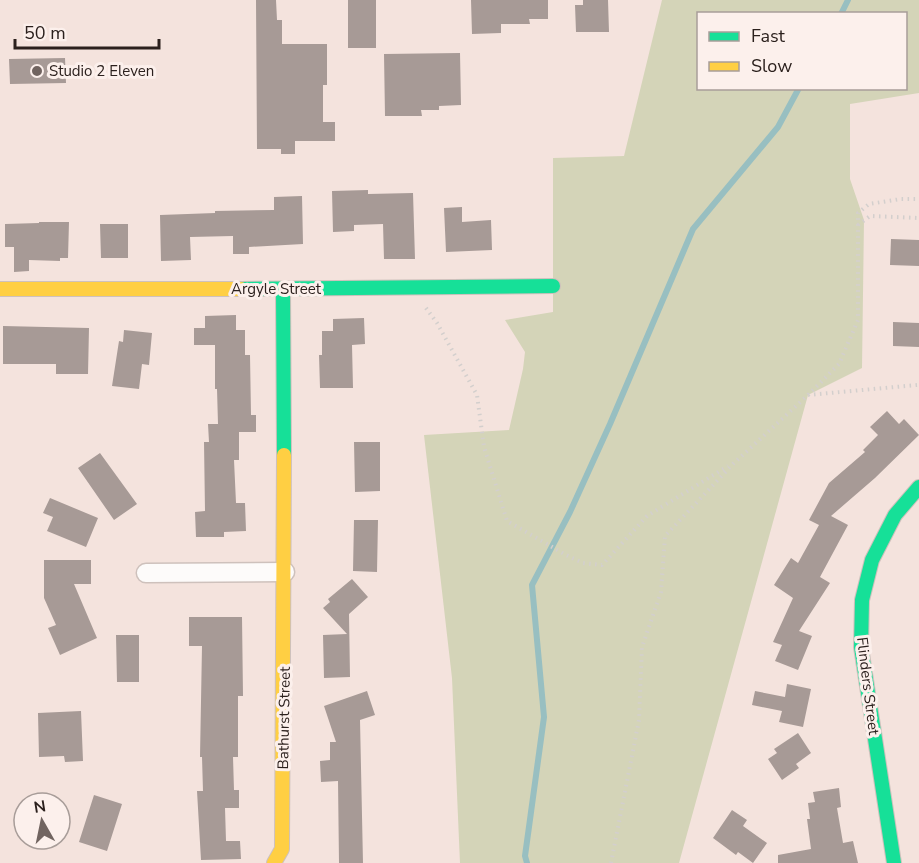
<svg xmlns="http://www.w3.org/2000/svg" width="919" height="863" viewBox="0 0 919 863" font-family="'Nunito Sans',sans-serif">
<rect width="100%" height="100%" fill="#f4e3dd"/>
<path fill="#d4d4b8" fill-rule="evenodd" d="M662 0H919V93L850 104V179L864 220 862 368 808 395 679 863H460L452 678 424 435 509 430 523 369 525 352 505 320 553 312V158L624 156ZM698 14H906V88H698Z"/>
<g fill="none" stroke-linecap="round" stroke-linejoin="round">
<path stroke="#98bfc1" stroke-width="6" d="M841 14 848 0
M527 863 525 856 544 717 532 585 570 512 610 424 693 229 778 127 799 88"/>
</g>
<path fill="#a79a96" d="M256 0H276L277 20H282V44H327V85H323V122H335V141H295V154H281V149H257Z
M348 0H376V48H348Z
M471 0H548V19H529L530 24H501V33L472 34Z
M583 0H608L609 32H576L575 5H583Z
M460 53 461 105 439 106V110H421L422 116H385L384 54Z
M65 58 66 83 10 84 9 59Z
M368 190V194L413 193 415 259H384L383 224 354 225V231L333 232 332 191Z
M302 196 303 244 249 247V254H233V236L190 237 191 260 161 261 160 215 215 213V211L274 210V197Z
M462 207V222L491 220 492 250 446 252 444 208Z
M39 222H69L68 258H60V261L29 260V271L14 272V247H5V224L39 223Z
M100 224H128V258H101Z
M891 239 919 240V266L890 265Z
M236 315V330H245V355H250L251 415H256V432H239V460H234L236 503H245L246 531 224 532V537H196L195 512 205 511 204 442H209L208 424H218L217 389H215V345H194V328H205V316Z
M364 318 365 344 352 345 353 388H320L319 355H322V331H333V319Z
M893 322 919 323V347L893 346Z
M3 326 89 328 88 374H56V364H3Z
M124 330 152 333 149 365 142 364 139 389 112 386 119 341 123 342Z
M887 411 899 424 904 419 919 435 875 478 831 516 848 525 820 577 830 583 799 631 812 636 798 670 775 661 782 645 773 642 793 598 774 585 791 558 798 563 819 525 809 520 829 483 865 452 863 450 878 435 870 427Z
M354 442H380V491L355 492Z
M100 453 137 504 114 520 78 468Z
M50 498 98 518 86 547 47 531 53 517 43 513Z
M354 520H378L377 572 353 571Z
M44 560H91V584H74L97 638 60 655 48 628 56 625 44 598Z
M352 579 368 597 349 614 350 677 324 678 323 635 347 634 323 608 330 602 328 599Z
M189 617H242L243 696H238V757H233L234 790H239V808H225L226 841H240L241 859 201 860 197 791H203L202 757H200L202 646H189Z
M116 635H139V682H117Z
M787 684 811 689 803 727 779 722 782 711 752 705 755 691 785 697Z
M367 691 375 715 360 720 363 863H339L338 781 321 782 320 761 330 760V742H336L324 706Z
M81 711 83 761 65 762 64 756 39 757 38 713Z
M798 733 811 753 796 764 799 768 782 780 768 759 777 753 774 749Z
M839 788 841 807 837 808 843 843 853 841 858 863H778V855L811 849 807 819H810L808 803 815 802 813 792Z
M94 795 122 804 107 851 79 842Z
M732 810 747 820 743 826 767 843 753 863 738 852 736 855 713 838Z"/>
<g fill="none" stroke-linecap="round" stroke-linejoin="round">
<g stroke="#cec1bc" stroke-width="21">
<path id="street" d="M146 573 285 572"/>
</g>
<g stroke="#cec1bc" stroke-width="16">
<path id="fast" d="M241 289 553 286
M283 289 284 455
M894 863 861 647 862 600 872 560 895 515 919 487"/>
</g>
<g stroke="#cec1bc" stroke-width="16">
<path id="slow" d="M0 289H241
M274 863 282 849 284 455"/>
</g>
<path stroke="#d3cfcd" stroke-width="4" stroke-dasharray="1.5 4.5" stroke-linecap="butt" d="M858 225 870 216 919 218
M426 308 437 323 477 395 484 447 507 521 566 555 583 563 602 565 647 516 728 466
M808 395 917 385
M611 863 639 720 642 647 661 592 665 536 733 464 808 395 839 364 858 320V213L869 204 901 199H919"/>
<use href="#street" stroke="#fdfbfa" stroke-width="18"/>
<use href="#fast" stroke="#16e098" stroke-width="14"/>
<use href="#slow" stroke="#ffcf43" stroke-width="14"/>
</g>
<circle fill="#716460" stroke="#fcf0ec" stroke-width="2" cx="37" cy="71" r="6"/>
<g text-anchor="middle" stroke-width="6" stroke-linejoin="round" paint-order="stroke">
<g font-size="15" fill="#2b201d" stroke="#fcf0ec" text-anchor="start">
<text x="49" y="76">Studio 2 Eleven</text>
</g>
<g font-size="15" fill="#2b201d" stroke="#fcf0ec">
<text x="276" y="294">Argyle Street</text>
<text transform="translate(868 686) rotate(83)" y="5">Flinders Street</text>
<text transform="translate(284 718) rotate(-89)" y="5">Bathurst Street</text>
</g>
</g>
<rect x="697" y="12" width="210" height="78" fill="#fcf0ec" stroke="#a89d99" stroke-width="1.5"/>
<rect x="709" y="32" width="30" height="9" fill="#16e098" stroke="#a89d99" stroke-width="1.5"/>
<text x="751" y="42" font-size="18" fill="#2b201d">Fast</text>
<rect x="709" y="62" width="30" height="9" fill="#ffcf43" stroke="#a89d99" stroke-width="1.5"/>
<text x="751" y="72" font-size="18" fill="#2b201d">Slow</text>
<g transform="translate(42 821) rotate(351)"><circle r="28" fill="#fcf0ec" stroke="#a89d99" stroke-width="1.5"/>
<path d="M0-4.5L10 22L0 15L-10 22Z" fill="#716460"/>
<text y="-9" font-size="16" font-weight="bold" text-anchor="middle" fill="#2b201d">N</text>
</g>
<path d="M15 39v9h144v-9" fill="none" stroke="#2b201d" stroke-width="3"/>
<text x="24" y="39" font-size="18" fill="#2b201d" stroke="#fcf0ec" stroke-width="4.5" paint-order="stroke">50 m</text>
</svg>
